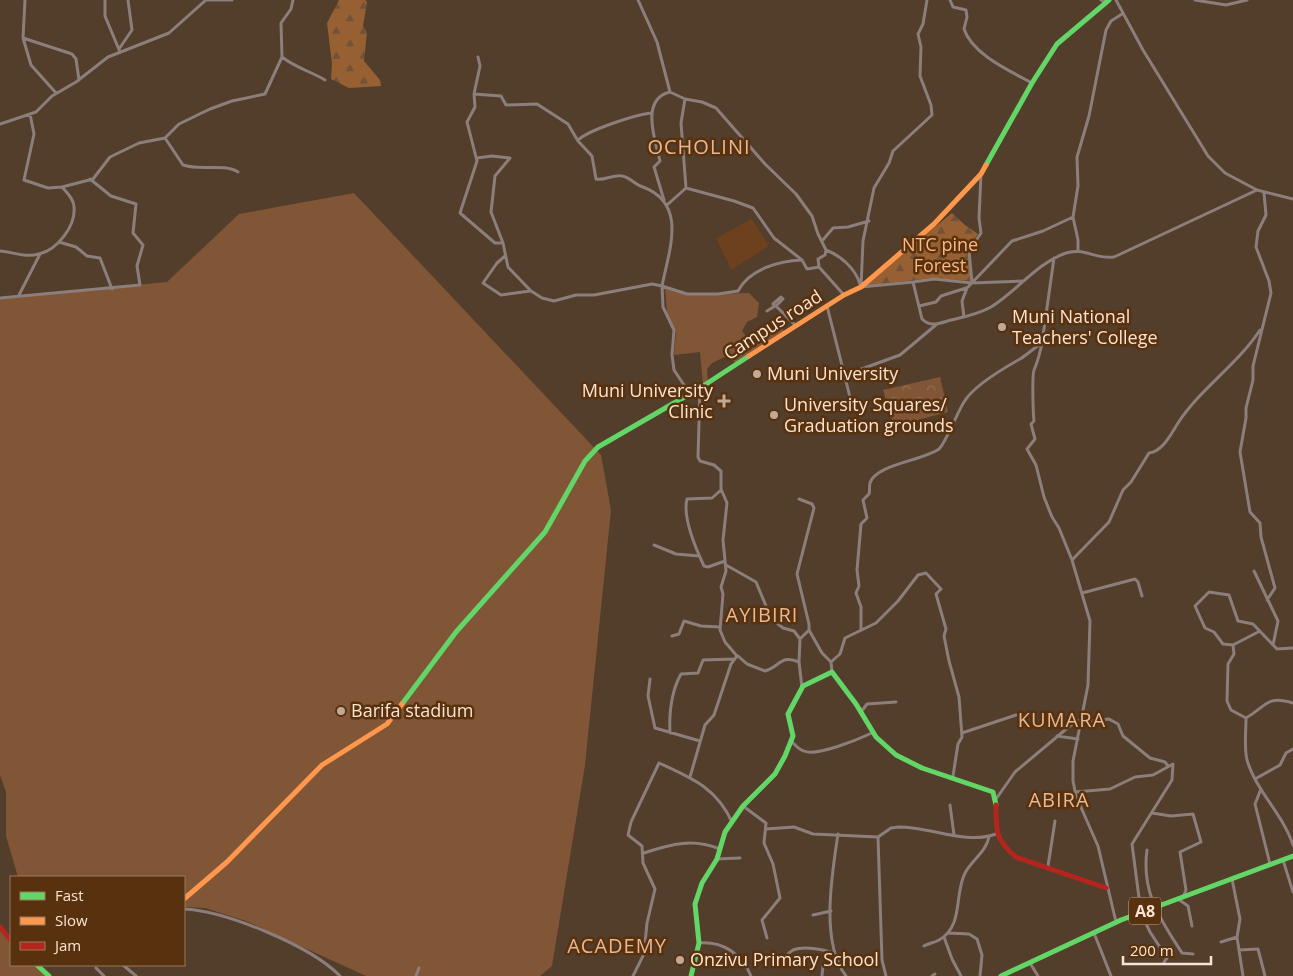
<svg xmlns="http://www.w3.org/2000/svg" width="1293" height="976" viewBox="0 0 1293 976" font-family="'Open Sans',sans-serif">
<defs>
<pattern id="forest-firs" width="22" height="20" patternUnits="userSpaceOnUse" patternTransform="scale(1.25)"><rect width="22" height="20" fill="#976033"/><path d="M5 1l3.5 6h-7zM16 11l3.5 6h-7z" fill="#725239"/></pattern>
<pattern id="park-crowns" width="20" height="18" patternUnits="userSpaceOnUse" patternTransform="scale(1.25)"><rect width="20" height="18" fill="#805636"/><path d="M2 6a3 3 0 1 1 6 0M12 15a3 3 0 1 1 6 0" fill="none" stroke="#936e52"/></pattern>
</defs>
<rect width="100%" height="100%" fill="#533d2b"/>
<path fill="#6d411d" d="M752 219 769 246 731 270 716 238Z"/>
<path fill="#805636" d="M354 193 601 455 611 510 585 765 552 966 540 976H366L246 921 205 908 184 907V877H18L6 836V792L0 775V298L167 282 239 214Z
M665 287C692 299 721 293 749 293L759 303 757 317 747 322 742 331 748 339 764 335 776 325 782 327 785 333 736 363 727 356 712 363 707 369 708 383 703 385 700 352 674 355 676 332 667 312Z
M0 930 11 941V965H35L48 976H0Z"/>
<path fill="url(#forest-firs)" d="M339 0H365L367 2 363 26 367 32 364 61 380 80 381 86 349 88 331 79 332 64 327 23Z
M952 213 965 225 978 234 971 243 963 239 961 241 968 247 972 281 932 278 863 286Z"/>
<path fill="url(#park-crowns)" d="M940 377 948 412 894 426 883 390Z"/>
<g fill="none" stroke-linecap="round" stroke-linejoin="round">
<path stroke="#8b7e7b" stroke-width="3" d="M25 0 23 38 72 54 76 59 79 80
M105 0V16L120 52
M293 0 291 9 281 23 282 57C296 68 310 71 325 80
M638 0 657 42 670 92 685 99 681 123 686 188 667 205
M950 0 953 7 966 10 967 17 964 29C972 54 1010 71 1032 83
M1101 0 1106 2
M1116 0 1143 50 1208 156 1225 173 1257 190 1293 199
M1195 0 1226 5 1247 0
M23 38 31 65 56 93
M119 49 132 30 128 0
M478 57 480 66 474 94 475 107 467 122 477 161 460 213 495 243H503
M474 94 501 96 506 105 537 104 568 124 578 141 592 156 596 179C604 181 614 174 622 176 630 177 635 185 643 187 688 204 669 250 662 286L687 294H718L738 291C749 269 779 261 802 260
M685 99 702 102 716 108 765 164 796 194 812 216 818 234 826 250 825 255 818 259 819 267
M0 124 36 112 52 96 76 82 108 57 169 33 206 0H232
M165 138 183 165C200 171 224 163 238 172
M578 140C589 130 634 115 651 113
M477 158 492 156 510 158 495 176 491 212 503 243 508 267 531 291 542 298 554 301 576 295H594L652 284 662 286 663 307 674 330 672 355 674 370 690 394
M62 187 93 179 110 157 139 143 165 138 179 124 210 109 232 101 265 94 282 57
M686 188 734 201 753 208 774 238 802 260 807 269 819 267 844 295
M1264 193 1266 215 1258 231 1256 247 1269 281 1271 293 1253 366V380L1246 408V418L1240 452 1250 512 1260 523 1261 537 1275 588 1267 600
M664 200 654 167 660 161C655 140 640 99 670 92
M822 241 833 228 848 227 869 221
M59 242 76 247 87 256 100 258 112 289
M826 250C841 256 855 268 860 284
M0 251C13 252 26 258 39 254 57 250 76 226 74 207 74 199 67 193 62 187L48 188 24 180 34 134 30 114
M1078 251V240L1073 217 1078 186 1077 157 1089 116 1106 30 1111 21 1122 14
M505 256 497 263 483 283 501 295 530 291
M913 282 934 279 972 283 1023 281
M972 282 969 251 981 233 979 218 981 174
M861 287 913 282 922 319C931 328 940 323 951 320 964 317 979 314 991 307 1017 291 1037 263 1066 253 1083 247 1097 260 1114 257L1257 190
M861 287 863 241 874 188 889 163 893 151 932 115 931 105 920 76 921 47 918 34 923 24 927 0
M19 295 40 254
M0 298 140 285 137 266 143 245 133 233 136 204 111 196 90 179
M827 306 853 409 850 410
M919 306 936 302 941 296 966 288
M767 311 775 306 773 304 781 297 783 299 776 306 796 326
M964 317 962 301 967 288 1012 241 1043 231 1073 217
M1042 343C1040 353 1038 361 1034 370 1032 375 1033 413 1034 421L1031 424 1035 439 1027 449 1036 465 1044 497 1052 517 1059 528 1072 560 1090 621 1088 685 1073 761V781L1076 796 1098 846 1116 922
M845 375 900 355 937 324
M721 490 712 498 687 499C682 518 696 549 704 566L708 567 725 561
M799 499 812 504 814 508 797 574 809 624V630L800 639 799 662 802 688
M654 545 676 554 699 556
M1072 560 1109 522 1123 490 1131 482 1149 453C1163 451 1171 434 1178 423 1200 389 1237 365 1260 330
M726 565 756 582 771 618 783 628 794 631 800 639
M1254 571 1278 621 1273 645
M1082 593 1135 579 1138 582 1142 596
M809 630 822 653 831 662
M861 630V607L856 593 859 586 857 570 861 524 867 518 863 500 869 494C870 491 869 487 870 483 876 464 922 461 939 449 945 444 958 411 964 402 973 386 1004 368 1020 359 1028 354 1034 348 1042 343L1054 258
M1258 632 1233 645 1223 644 1214 632 1205 628 1195 606 1209 592 1229 595 1238 621 1253 624 1277 649 1293 648
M672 636 679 634 684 621 701 626 720 627
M1233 645 1234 654 1228 664 1227 701 1231 710 1246 718
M738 656 747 664 765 671C780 667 780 654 799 662
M832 672 831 662 840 654 845 638 876 623 898 601 918 575 926 573 941 589 936 594 946 629 944 636 949 661 959 697 962 737 958 744 953 776
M650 679 648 696 655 728 700 741
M861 712 867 704 896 702
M1246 718C1246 732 1244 747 1247 760 1256 791 1283 814 1293 845
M1246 718C1267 706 1266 695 1293 703
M670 733C669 713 671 692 681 674L698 673 703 660 734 659
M962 733 1016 715
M1057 736 1078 739
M791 741C795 745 799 750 804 751 816 757 859 739 872 733
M690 777 705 725 714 715 731 664 737 656 725 642 720 630 723 594 721 587 726 571 723 540 727 503 721 489V471L714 465 700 461 698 457 700 388
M1255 779 1280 765 1286 753 1293 749
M1261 789 1255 804 1270 864
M1075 792 1110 789 1135 777 1153 775 1173 764 1172 780 1132 844 1141 913 1150 932 1167 958 1164 962
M996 799 1015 772 1077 720 1082 722 1109 719 1118 724 1123 736 1150 758 1165 762 1168 766
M950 805 954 835
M743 806 766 823 764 843 773 864 780 898 762 920 767 938
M1152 813 1171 816 1193 814 1201 842 1180 852 1186 890 1184 895
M766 829 794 827 813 834 878 837 891 828 899 827C931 827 966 845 996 834
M838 834C832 874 820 943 846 976
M878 837 882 960 886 976
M1147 850C1141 893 1161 920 1182 953L1193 954
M644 853C672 844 692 838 720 849
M717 859 740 858
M1283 860 1293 892
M1048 866 1055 821
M1232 879 1240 919 1237 937 1243 976
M1178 899 1188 906 1192 926
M184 909C226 911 311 946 340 976
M813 915 831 911
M948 933 969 934 977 939 982 955 980 976
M1094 933 1111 976
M944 937 952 959 961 976
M1221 942 1237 937
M699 943C723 941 742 954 751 976
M924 946C929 943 934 943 939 940 964 926 954 894 965 873 972 860 986 852 989 837
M1239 950 1258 949 1265 976
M1030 963 1038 976
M779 964C783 959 788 953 793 950 803 946 823 949 833 953
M123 965 136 976
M96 968 104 976
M416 976 419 968
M633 976 644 954 647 923 655 889 643 863 642 846 628 835 631 822 659 763C691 778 716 787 732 822
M822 976 823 966
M932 976 935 974"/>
<path stroke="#63d668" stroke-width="5" d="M986 165 1032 83 1057 44 1109 0
M402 704 456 632 545 532 585 461 598 447 700 388 749 356
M37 965 49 976
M691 976 699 943 695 904 702 883 717 859 725 832 743 806 775 774 785 756 793 736 788 714 803 686 832 672 856 704 876 737 896 755 922 768 993 792 996 805
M1001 976 1121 920 1293 856"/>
<path stroke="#ff974d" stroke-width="5" d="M749 356 844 295 861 287 934 224 981 174 986 165
M184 899 227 862 322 765 387 724 402 704"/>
<path stroke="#b3261e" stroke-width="5" d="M996 805C996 830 995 840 1016 857L1106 888
M0 927 11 940"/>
</g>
<g fill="#c1a997" stroke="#58310e" stroke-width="2">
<circle cx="1002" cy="327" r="5"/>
<circle cx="757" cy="374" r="5"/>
<path d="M721.5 393.5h5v5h5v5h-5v5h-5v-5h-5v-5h5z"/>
<circle cx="774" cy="415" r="5"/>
<circle cx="341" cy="711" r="5"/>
<circle cx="680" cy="960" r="5"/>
</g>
<g text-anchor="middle" stroke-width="5" stroke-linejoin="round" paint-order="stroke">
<rect fill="#58310e" stroke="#cbae96" stroke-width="1" x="1129" y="897.5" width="32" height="27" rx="4"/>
<g font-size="16" font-weight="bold" fill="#fce3d1">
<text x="1145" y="917">A8</text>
</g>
<g font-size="18" fill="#fdb783" stroke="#58310e">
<text x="940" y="251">NTC pine<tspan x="940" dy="21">Forest</tspan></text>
</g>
<g font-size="18" fill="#fce3d1" stroke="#58310e" text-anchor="start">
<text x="1012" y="323">Muni National<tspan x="1012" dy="21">Teachers' College</tspan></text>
<text x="767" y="380">Muni University</text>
<text x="713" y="397" text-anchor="end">Muni University<tspan x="713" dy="21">Clinic</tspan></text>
<text x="784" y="411">University Squares/<tspan x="784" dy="21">Graduation grounds</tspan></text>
<text x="351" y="717">Barifa stadium</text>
<text x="690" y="966">Onzivu Primary School</text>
</g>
<g font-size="18" fill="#fce3d1" stroke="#58310e">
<text transform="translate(773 325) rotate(-33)" y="6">Campus road</text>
</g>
<g font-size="20" letter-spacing="1" fill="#e7b794" stroke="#58310e">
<text x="699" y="154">OCHOLINI</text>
<text x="762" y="622">AYIBIRI</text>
<text x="1062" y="727">KUMARA</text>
<text x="1059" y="807">ABIRA</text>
<text x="617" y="953">ACADEMY</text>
</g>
</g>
<rect x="10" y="876" width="175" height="90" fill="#58310e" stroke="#9a785c"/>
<rect x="20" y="892" width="25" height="8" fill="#63d668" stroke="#9a785c"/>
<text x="55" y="901" font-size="15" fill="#fce3d1">Fast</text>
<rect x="20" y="917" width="25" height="8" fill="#ff974d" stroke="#9a785c"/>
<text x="55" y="926" font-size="15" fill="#fce3d1">Slow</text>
<rect x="20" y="942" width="25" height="8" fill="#b3261e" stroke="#9a785c"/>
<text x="55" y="951" font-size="15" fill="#fce3d1">Jam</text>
<path d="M1123 956v8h88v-8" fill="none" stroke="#fce3d1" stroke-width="2.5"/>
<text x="1130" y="956" font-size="15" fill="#fce3d1" stroke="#58310e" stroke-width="4" paint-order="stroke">200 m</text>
</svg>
